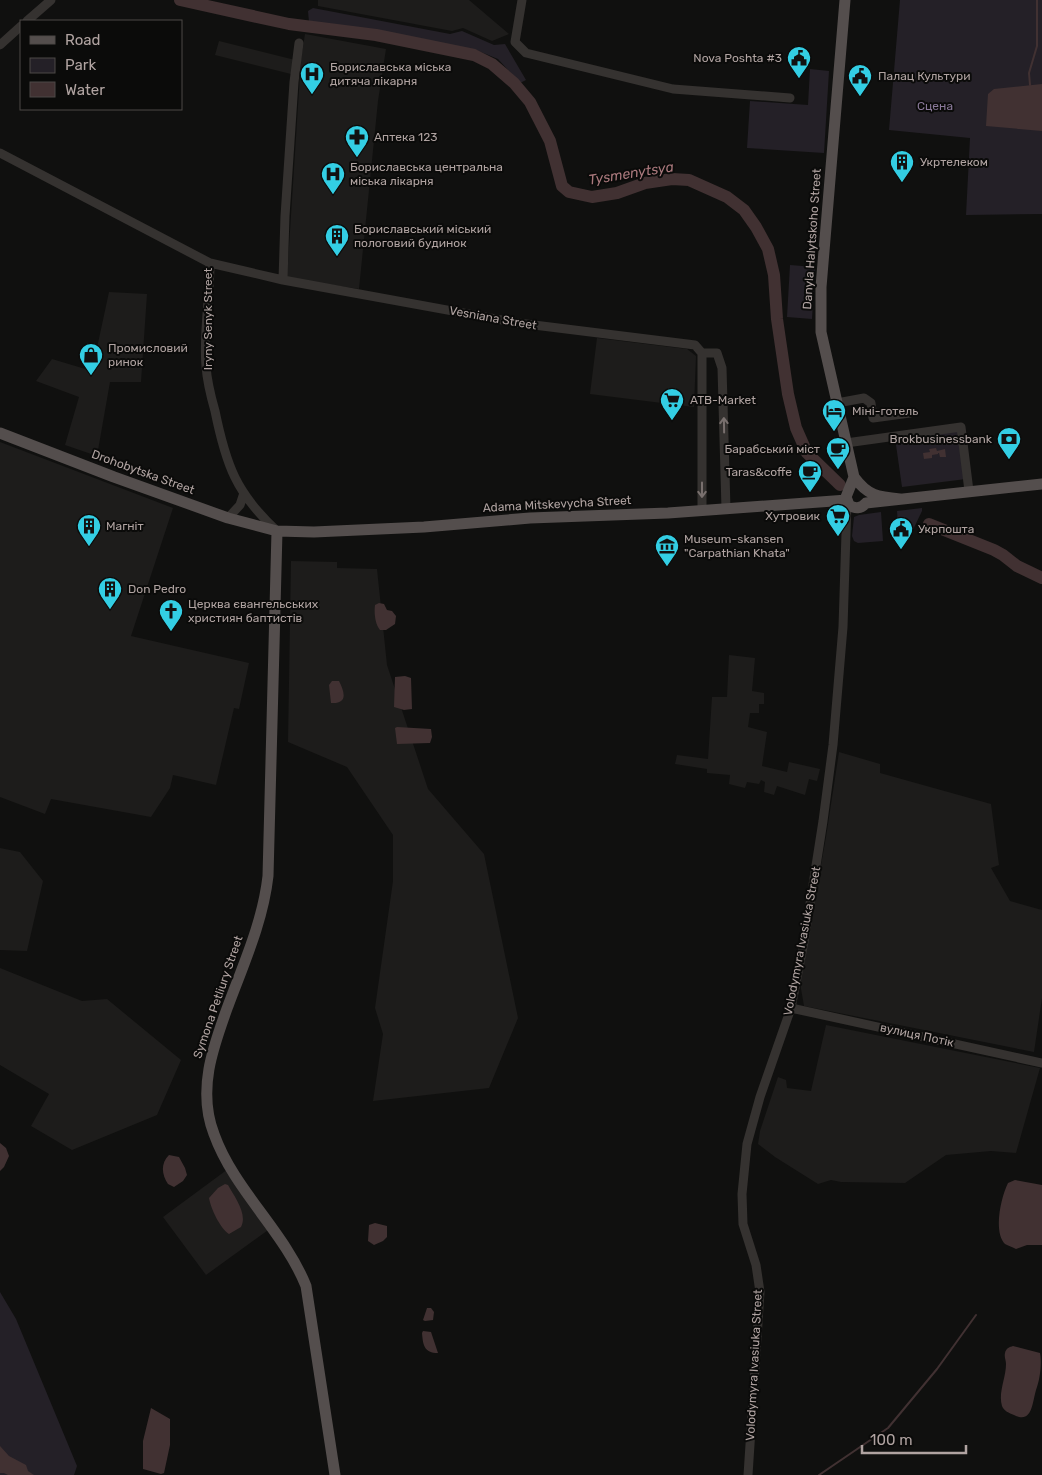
<svg xmlns="http://www.w3.org/2000/svg" width="1042" height="1475" viewBox="0 0 1042 1475" font-family="Rubik,sans-serif">
<rect width="100%" height="100%" fill="#10100f"/>
<path fill="#1d1c1b" d="M318 0H469L509 34 492 41 463 28 452 31 318 6Z
M305 34 386 49 378 101 359 289 287 278 301 59Z
M219 41 295 60 291 74 215 55Z
M109 292 147 294 141 382H110L97 456 65 445 79 397 36 381 52 359 92 371Z
M597 338 687 349 696 356 694 407 590 394Z
M0 442 173 508 131 636 249 663 239 709 234 708 216 785 173 775 170 788 151 817 51 799 45 814 0 797Z
M291 561 337 562V568L377 569 387 665 428 789 484 854 518 1018 489 1088 373 1101 383 1034 375 1008 393 881V835L347 767 288 742Z
M729 655 755 658 752 691 764 693V704H759V713H750L748 727 767 732 762 766 787 772 789 762 820 769 817 781 809 779 805 795 777 786 774 795 764 792 765 782 761 780 759 784 747 782 745 788 729 784 730 775 707 773V769L675 764 677 755 708 759 712 697H727Z
M839 752 880 764V773L991 804 999 865 991 868 1010 901 1042 910V998L1034 1052 804 1006 800 983 826 837Z
M0 848 20 852 43 881 27 951 0 950Z
M0 968 82 1001 107 999 181 1060 157 1115 72 1150 31 1126 49 1094 0 1065Z
M826 1025 1040 1068 1016 1153 991 1151 946 1155 905 1183 841 1182 831 1180 818 1184 775 1157 758 1144 760 1131 778 1077 786 1080 787 1088 811 1091Z
M228 1169 271 1228 206 1275 163 1217Z"/>
<path fill="#242027" d="M900 0H1042V214L966 215 970 138 889 130Z
M313 8 450 34 462 31 494 45 505 44 526 80 520 83 498 59 476 50 377 30 309 22 308 11Z
M810 69 829 71 824 153 747 148 750 101 808 105Z
M790 265 815 267 812 319 787 317Z
M959 430 966 479 902 487 895 438Z
M922 508V511L908 540H899L897 511Z
M881 512 883 541 858 543 854 541 852 536 854 517 859 515Z
M0 1292 16 1319 77 1466 74 1475H0Z"/>
<path fill="#413132" d="M1042 84V131L986 126 988 94 994 89Z
M936 448 937 451 945 449 946 457H940L939 453H938V454L932 455V458L924 459 923 453 930 452 929 449Z
M379 603 384 604 387 610 392 611 396 616 395 624 386 630H380C375 624 374 613 375 605Z
M405 676 411 678 412 709 404 710 394 707 395 677Z
M332 681H339C344 691 349 704 331 703L329 685Z
M397 727 431 729 432 737 430 743 397 744 395 728Z
M0 1143 6 1148 9 1156 4 1167 0 1171Z
M169 1155 179 1157 185 1168 187 1175 183 1181 174 1187 168 1184C162 1175 160 1164 169 1155Z
M1015 1180 1042 1185V1245H1027L1016 1249C1013 1247 1008 1246 1005 1244 993 1232 1001 1197 1008 1183Z
M225 1184 228 1185C234 1196 248 1214 241 1227L229 1234C220 1228 211 1209 209 1198L218 1188Z
M375 1223 387 1226V1237L383 1241 374 1245 368 1241 369 1225Z
M427 1308H431L434 1312 433 1320 425 1321 423 1320Z
M423 1331 431 1332 438 1353C424 1353 423 1345 422 1333Z
M1013 1346 1040 1353C1042 1363 1040 1380 1036 1390 1032 1404 1032 1424 1014 1415 1009 1413 1004 1411 1002 1406 998 1393 1006 1378 1006 1364 1006 1360 1004 1357 1005 1353 1006 1348 1010 1347 1013 1346Z
M151 1408 170 1419V1445L164 1473 161 1474 143 1469V1441Z
M0 1446 9 1456 26 1465 28 1471 34 1475H8L4 1473H0Z"/>
<g fill="none" stroke-linecap="round" stroke-linejoin="round">
<path stroke="#413132" stroke-width="2" d="M1030 85 1029 73 1037 46V0
M819 1475 888 1428 937 1369 976 1315"/>
<path stroke="#413132" stroke-width="12" d="M180 0 289 24 376 35 474 55 492 64 514 83 530 102 550 141 562 186 569 192 592 197 617 193 645 183 672 179 689 180 727 197 744 210 756 227 768 249 774 275 777 319 788 394 796 428 807 453 840 485
M929 524 994 550 1003 555 1017 566 1042 578"/>
<path stroke="#353230" stroke-width="9" d="M522 0 515 42 526 53 673 89 790 98
M27 21 51 0
M0 45 21 26
M0 153 210 263C210 297 203 334 206 366 207 381 211 397 215 411 226 465 236 493 277 531
M210 263 283 280 518 323 695 345 702 353V510
M283 280 285 216 294 82 299 43
M702 353H717L722 368 726 509
M837 403 864 398 871 403 873 418 910 413
M846 443 961 427 969 491
M228 518 240 505 244 493
M791 1008 1042 1063
M748 1475 760 1292 756 1265 743 1224 742 1194 747 1144 760 1097 791 1008 804 942 823 821 833 745 843 627 847 502"/>
<path stroke="#544e4d" stroke-width="11" d="M845 0 821 287V332L854 477C868 496 878 497 900 499
M0 433 114 477 228 518 277 531 314 532 424 527 530 518 668 513 847 500
M854 477 846 497 849 505C855 509 861 509 866 503L1042 484
M277 531 268 876C263 921 244 963 228 1006 213 1047 197 1090 214 1134 234 1190 284 1231 306 1286L335 1475"/>
</g>
<defs><path id="oneway-shaft" d="M-6 0H5M1.5-3L5.5 0L1.5 3" fill="none" stroke-width="1.6" stroke-linecap="round" stroke-linejoin="round" transform="scale(1.25)"/></defs>
<g stroke="#79706e">
<use href="#oneway-shaft" transform="translate(724 425) rotate(-91)"/>
<use href="#oneway-shaft" transform="translate(702 490) rotate(90)"/>
</g>
<defs>
<g id="civic-pin" transform="scale(1.25)"><path d="M0 17L-7.5 6A9.5 9.5 0 1 1 7.5 6Z" fill="#33cee4" stroke="#0b0b0a"/><path d="M-.6-6.5H3V-4.5H.6V-3L4-1V1h2V6H-6V1h2V-1L-.6-3ZM-1.2 2.5V6h2.4V2.5Z" fill="#111"/></g>
<g id="hospital-pin" transform="scale(1.25)"><path d="M0 17L-7.5 6A9.5 9.5 0 1 1 7.5 6Z" fill="#33cee4" stroke="#0b0b0a"/><path d="M-5-5h3v3.5h4V-5h3V5h-3V1.5h-4V5h-3Z" fill="#111"/></g>
<g id="pharmacy-pin" transform="scale(1.25)"><path d="M0 17L-7.5 6A9.5 9.5 0 1 1 7.5 6Z" fill="#33cee4" stroke="#0b0b0a"/><path d="M-2-6h4v4h4v4h-4v4h-4v-4h-4v-4h4Z" fill="#111"/></g>
<g id="building-pin" transform="scale(1.25)"><path d="M0 17L-7.5 6A9.5 9.5 0 1 1 7.5 6Z" fill="#33cee4" stroke="#0b0b0a"/><path d="M-4-6H4V6H1V3H-1V6H-4ZM-2.5-4.3h1.7v1.8h-1.7ZM.8-4.3h1.7v1.8H.8ZM-2.5-1h1.7V.8h-1.7ZM.8-1h1.7V.8H.8Z" fill="#111"/></g>
<g id="shop-pin" transform="scale(1.25)"><path d="M0 17L-7.5 6A9.5 9.5 0 1 1 7.5 6Z" fill="#33cee4" stroke="#0b0b0a"/><path d="M-5-2.5h2.3a2.7 3.5 0 0 1 5.4 0H5L5.5 6h-11ZM-1.5-2.5h3a1.5 2.3 0 0 0-3 0Z" fill="#111"/></g>
<g id="supermarket-pin" transform="scale(1.25)"><path d="M0 17L-7.5 6A9.5 9.5 0 1 1 7.5 6Z" fill="#33cee4" stroke="#0b0b0a"/><path d="M-6-5.5h2.5l.6 2H6L4.5 2H-2.5L-4.4-4H-6ZM-1.5 3.2a1.3 1.3 0 1 0 .1 0ZM3 3.2a1.3 1.3 0 1 0 .1 0Z" fill="#111"/></g>
<g id="hotel-pin" transform="scale(1.25)"><path d="M0 17L-7.5 6A9.5 9.5 0 1 1 7.5 6Z" fill="#33cee4" stroke="#0b0b0a"/><path d="M-6-4.5h1.5V1H6V5H4.5V3h-9V5H-6ZM-4 0a1.8 1.8 0 1 1 3.6 0ZM.5 0V-2.5h3Q6-2.5 6 0Z" fill="#111"/></g>
<g id="bank-pin" transform="scale(1.25)"><path d="M0 17L-7.5 6A9.5 9.5 0 1 1 7.5 6Z" fill="#33cee4" stroke="#0b0b0a"/><path d="M-6-4H6V4H-6ZM0-2.3a2.3 2.3 0 1 0 0 4.6a2.3 2.3 0 1 0 0-4.6Z" fill="#111"/></g>
<g id="cafe-pin" transform="scale(1.25)"><path d="M0 17L-7.5 6A9.5 9.5 0 1 1 7.5 6Z" fill="#33cee4" stroke="#0b0b0a"/><path d="M-5.5-4.5H6V0H3Q3 3.5 0 3.5H-2.5Q-5.5 3.5-5.5 0ZM3-3.2v2h1.7v-2ZM-6 4.5H4V6H-6Z" fill="#111"/></g>
<g id="museum-pin" transform="scale(1.25)"><path d="M0 17L-7.5 6A9.5 9.5 0 1 1 7.5 6Z" fill="#33cee4" stroke="#0b0b0a"/><path d="M0-6L6-3V-2H-6V-3ZM-5-1h2V3h-2ZM-1-1h2V3h-2ZM3-1h2V3H3ZM-6 4H6V6H-6Z" fill="#111"/></g>
<g id="church-pin" transform="scale(1.25)"><path d="M0 17L-7.5 6A9.5 9.5 0 1 1 7.5 6Z" fill="#33cee4" stroke="#0b0b0a"/><path d="M-1.2-6h2.4v3.5h3.3v2.4h-3.3V6h-2.4V-.1h-3.3v-2.4h3.3Z" fill="#111"/></g>
</defs>
<g fill-rule="evenodd">
<use href="#civic-pin" x="799" y="58"/>
<use href="#hospital-pin" x="312" y="74"/>
<use href="#civic-pin" x="860" y="76"/>
<use href="#pharmacy-pin" x="357" y="137"/>
<use href="#building-pin" x="902" y="162"/>
<use href="#hospital-pin" x="333" y="174"/>
<use href="#building-pin" x="337" y="236"/>
<use href="#shop-pin" x="91" y="355"/>
<use href="#supermarket-pin" x="672" y="400"/>
<use href="#hotel-pin" x="834" y="411"/>
<use href="#bank-pin" x="1009" y="439"/>
<use href="#cafe-pin" x="838" y="449"/>
<use href="#cafe-pin" x="810" y="472"/>
<use href="#supermarket-pin" x="838" y="516"/>
<use href="#building-pin" x="89" y="526"/>
<use href="#civic-pin" x="901" y="529"/>
<use href="#museum-pin" x="667" y="546"/>
<use href="#building-pin" x="110" y="589"/>
<use href="#church-pin" x="171" y="611"/>
</g>
<g text-anchor="middle" stroke-width="4" stroke-linejoin="round" paint-order="stroke">
<g font-size="12" fill="#b0a3a1" stroke="#0b0b0a" text-anchor="start">
<text x="782" y="62" text-anchor="end">Nova Poshta #3</text>
<text x="330" y="71">Бориславська міська<tspan x="330" dy="14">дитяча лікарня</tspan></text>
<text x="878" y="80">Палац Культури</text>
<text x="374" y="141">Аптека 123</text>
<text x="920" y="166">Укртелеком</text>
<text x="350" y="171">Бориславська центральна<tspan x="350" dy="14">міська лікарня</tspan></text>
<text x="354" y="233">Бориславський міський<tspan x="354" dy="14">пологовий будинок</tspan></text>
<text x="108" y="352">Промисловий<tspan x="108" dy="14">ринок</tspan></text>
<text x="690" y="404">ATB-Market</text>
<text x="852" y="415">Міні-готель</text>
<text x="992" y="443" text-anchor="end">Brokbusinessbank</text>
<text x="820" y="453" text-anchor="end">Барабський міст</text>
<text x="792" y="476" text-anchor="end">Taras&amp;coffe</text>
<text x="820" y="520" text-anchor="end">Хутровик</text>
<text x="106" y="530">Магніт</text>
<text x="918" y="533">Укрпошта</text>
<text x="684" y="543">Museum-skansen<tspan x="684" dy="14">"Carpathian Khata"</tspan></text>
<text x="128" y="593">Don Pedro</text>
<text x="188" y="608">Церква євангельських<tspan x="188" dy="14">християн баптистів</tspan></text>
</g>
<g font-size="12" fill="#8a799a" stroke="#0b0b0a">
<text x="935" y="110">Сцена</text>
</g>
<g font-size="12" fill="#b0a3a1" stroke="#0b0b0a">
<text transform="translate(812 239) rotate(-86)" y="4">Danyla Halytskoho Street</text>
<text transform="translate(493 318) rotate(10)" y="4">Vesniana Street</text>
<text transform="translate(208 319) rotate(-90)" y="4">Iryny Senyk Street</text>
<text transform="translate(143 472) rotate(20)" y="4">Drohobytska Street</text>
<text transform="translate(557 504) rotate(-3)" y="4">Adama Mitskevycha Street</text>
<text transform="translate(802 941) rotate(-79)" y="4">Volodymyra Ivasiuka Street</text>
<text transform="translate(218 997) rotate(-71)" y="4">Symona Petliury Street</text>
<text transform="translate(917 1035) rotate(12)" y="4">вулиця Потік</text>
<text transform="translate(754 1365) rotate(-87)" y="4">Volodymyra Ivasiuka Street</text>
</g>
<g font-size="14" font-style="italic" fill="#aa797d" stroke="#0b0b0a">
<text transform="translate(631 173) rotate(-9)" y="5">Tysmenytsya</text>
</g>
</g>
<rect x="20" y="20" width="162" height="90" fill="#0b0b0a" stroke="#4d4846"/>
<rect x="30" y="36" width="25" height="8" fill="#544e4d" stroke="#4d4846"/>
<text x="65" y="45" font-size="15" fill="#b0a3a1">Road</text>
<rect x="30" y="58" width="25" height="15" fill="#242027" stroke="#4d4846"/>
<text x="65" y="70" font-size="15" fill="#b0a3a1">Park</text>
<rect x="30" y="82" width="25" height="15" fill="#413132" stroke="#4d4846"/>
<text x="65" y="95" font-size="15" fill="#b0a3a1">Water</text>
<path d="M862 1445v8h104v-8" fill="none" stroke="#b0a3a1" stroke-width="2.5"/>
<text x="870" y="1445" font-size="15" fill="#b0a3a1" stroke="#0b0b0a" stroke-width="4" paint-order="stroke">100 m</text>
</svg>
